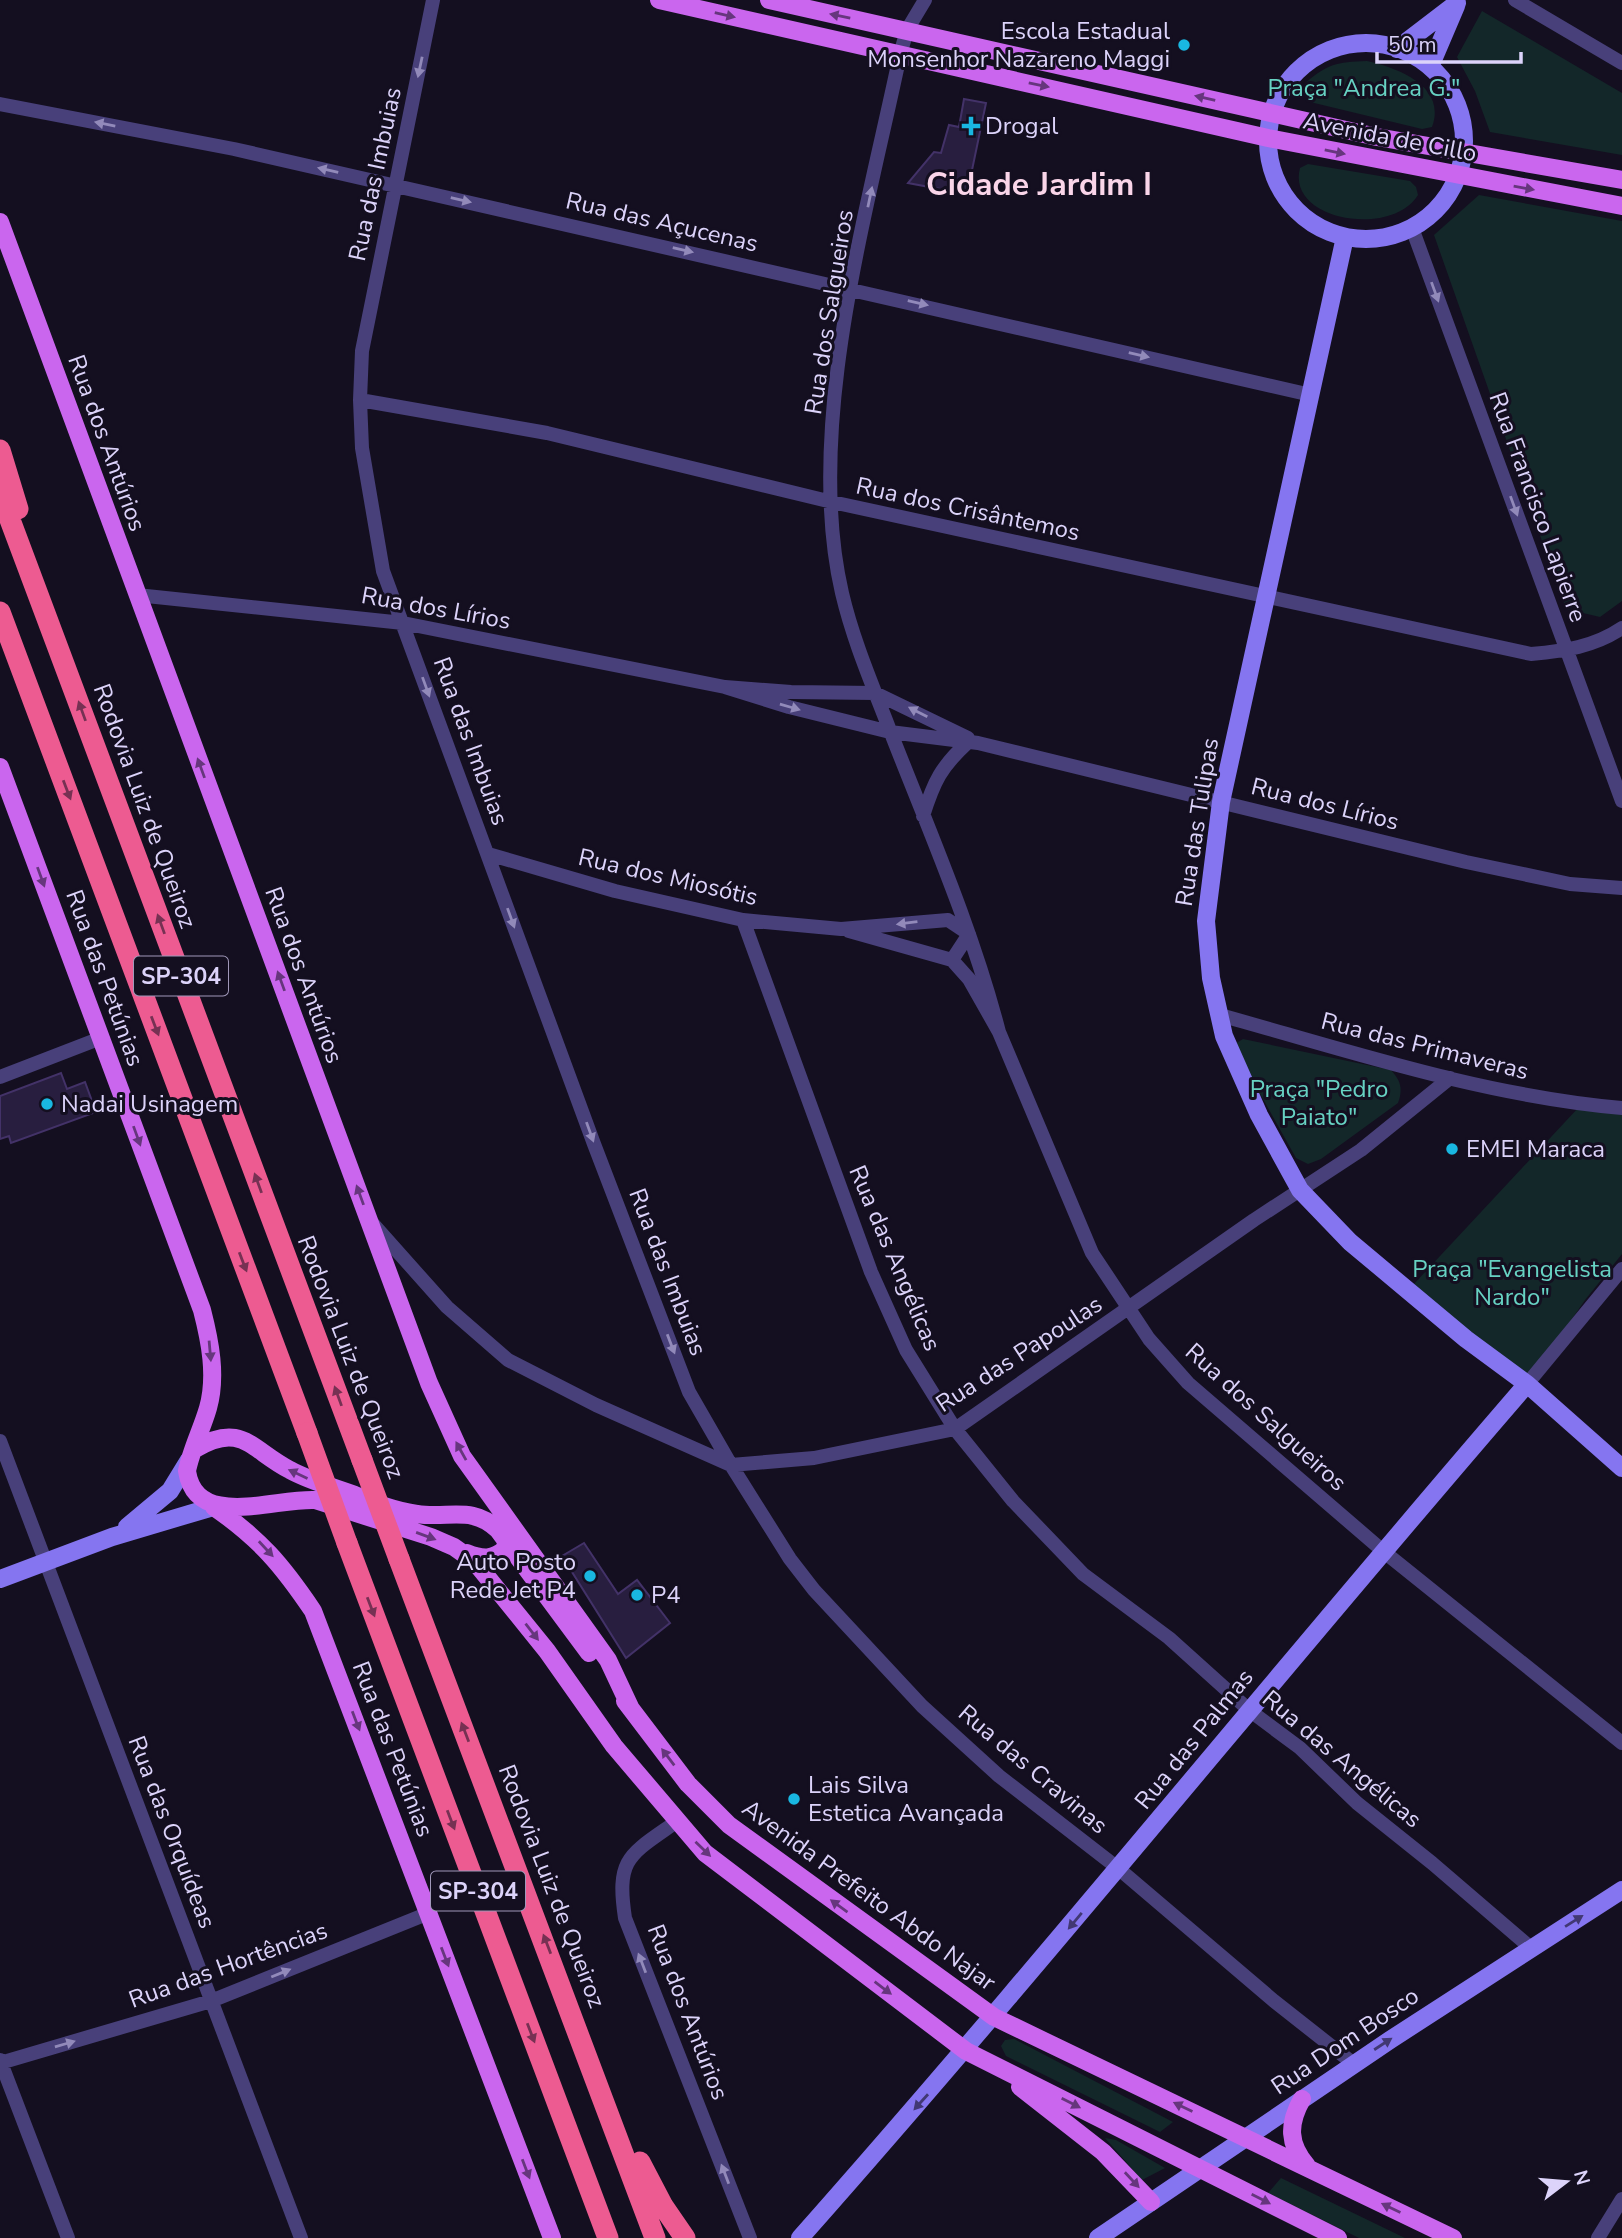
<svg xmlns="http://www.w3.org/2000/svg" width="1622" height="2238" viewBox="0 0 1622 2238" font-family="'Nunito Sans',sans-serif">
<rect width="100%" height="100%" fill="#140f20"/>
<path fill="#132729" d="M1482 11 1622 93V155L1490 132 1475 91 1457 57Z
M1367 61C1398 68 1447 86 1432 127L1422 129 1306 101 1305 83C1328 64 1336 62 1367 61Z
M1308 164 1410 181 1416 187 1418 195C1392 238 1286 221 1300 168Z
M1479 195 1622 221V601L1600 617 1566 609 1434 235Z
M1243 1039 1391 1070C1401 1081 1403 1089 1398 1103L1321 1159 1308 1164 1296 1158 1235 1049V1044Z
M1579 1107 1622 1115V1254L1585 1300 1527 1384 1413 1285Z
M1014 2039 1173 2122 1160 2132 1006 2056 1001 2046 1005 2040Z
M1105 2138 1116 2140 1165 2168 1142 2180Z
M1281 2178 1405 2238H1359L1268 2193Z"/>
<path fill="#281e3f" stroke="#433268" stroke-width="2" d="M964 99 986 103 967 194 908 183 934 152 941 153 949 125 959 127Z
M61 1073 67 1089 85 1082 96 1112 11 1143 9 1136 0 1139V1096Z
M584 1543 618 1594 637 1580 670 1623 626 1658 562 1556Z"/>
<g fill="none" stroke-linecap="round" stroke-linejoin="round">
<path stroke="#48407a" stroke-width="14" d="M433 0 362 351 360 400 362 448 383 571 594 1144 689 1392 731 1465 790 1559 814 1590 922 1706 999 1776 1119 1869 1274 2001 1354 2064
M925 0 907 30 900 55C866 217 804 429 842 593 853 640 872 684 889 728 928 828 972 928 999 1032
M1515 0 1622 63
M0 104 234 149 1311 395
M1412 228 1622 801
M360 400 547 433 832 502 1531 654C1564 651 1594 647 1622 628
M137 595 403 623 725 687 791 692 875 693 968 738
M725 687 789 707 890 732 978 743 1466 862 1570 884 1622 888
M923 816C934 781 941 767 968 742
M488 854 615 891 743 920 841 929 948 920 969 934
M743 920 871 1272 906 1350 955 1429 1013 1501 1083 1574 1169 1638 1249 1710 1300 1748 1357 1803 1432 1863 1531 1948
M849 931 952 960
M952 960 969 979 999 1032 1092 1253 1149 1339 1188 1383 1383 1551 1622 1743
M952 960 969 934
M1220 1015C1352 1052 1485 1096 1622 1108
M0 1077 101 1038
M373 1224 447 1307 508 1360 596 1405 731 1465 814 1458 955 1429 1254 1220 1361 1150 1450 1078
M1527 1384 1622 1269
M0 1441 301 2238
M676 1822C629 1855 616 1858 625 1918L750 2238
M0 2060 68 2238
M0 2063 211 2001 429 1913
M1598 2238 1622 2199"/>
<path stroke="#8575f0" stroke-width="18" d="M1268 141a98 98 0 1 1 196 0a98 98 0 1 1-196 0Z
M1397 49 1457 3
M1430 67 1456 6
M1345 237 1221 802 1206 921 1211 978 1224 1036 1259 1115 1300 1190 1350 1242 1466 1339 1527 1384 1622 1468
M127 1527 170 1491 189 1460
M0 1579 112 1537 213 1507
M800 2238C1048 1958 1282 1667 1527 1384
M1098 2238 1390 2040 1622 1890"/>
<path stroke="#ca66ee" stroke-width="18" d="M659 0 1268 138 1622 206
M769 0 1377 137 1622 180
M0 222 429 1383 462 1456 608 1660 631 1709
M0 767 202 1310C210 1341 217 1376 208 1408 202 1429 191 1450 187 1471 196 1530 274 1498 315 1500L431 1537 454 1547 475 1562 547 1651 614 1746 705 1853 966 2051 1338 2238
M195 1449C242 1421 251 1450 290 1470 310 1481 333 1487 355 1495 375 1503 395 1511 417 1514 448 1519 473 1505 498 1530L589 1653
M214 1507C260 1539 282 1565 313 1611L552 2238
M467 1553C482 1559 493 1560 505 1549L507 1535
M625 1701 688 1784 729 1825 994 2017 1453 2238
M1020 2087 1103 2152 1151 2202
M1302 2099C1288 2124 1288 2144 1307 2166"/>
<path stroke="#ed5b91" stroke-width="21" d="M0 450 18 509
M0 493 362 1460
M0 612 307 1433
M347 1543 608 2238
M399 1559 655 2238
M640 2162 663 2206 685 2238"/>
<path stroke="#ed5b91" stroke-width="21" d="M307 1433 347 1543
M362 1460 399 1559"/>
</g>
<defs><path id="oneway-solid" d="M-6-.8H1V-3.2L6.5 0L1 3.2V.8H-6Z" transform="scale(1.75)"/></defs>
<g fill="#66367d">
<use href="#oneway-solid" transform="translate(725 15) rotate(13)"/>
<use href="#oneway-solid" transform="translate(840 16) rotate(-168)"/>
<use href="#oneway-solid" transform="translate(1039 85) rotate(12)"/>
<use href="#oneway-solid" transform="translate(1205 98) rotate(-167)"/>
<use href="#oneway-solid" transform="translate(1335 152) rotate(12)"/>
<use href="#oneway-solid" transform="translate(1524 188) rotate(10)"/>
<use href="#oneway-solid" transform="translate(201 768) rotate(-110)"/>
<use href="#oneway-solid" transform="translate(41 877) rotate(70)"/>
<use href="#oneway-solid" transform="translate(281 981) rotate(-110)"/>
<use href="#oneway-solid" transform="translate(137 1136) rotate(70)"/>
<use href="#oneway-solid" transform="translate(360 1195) rotate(-110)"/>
<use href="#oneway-solid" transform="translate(210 1351) rotate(85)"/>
<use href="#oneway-solid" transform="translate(461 1451) rotate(-119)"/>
<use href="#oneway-solid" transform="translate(298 1474) rotate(-155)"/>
<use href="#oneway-solid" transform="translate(426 1536) rotate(20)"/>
<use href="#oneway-solid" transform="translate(266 1549) rotate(47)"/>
<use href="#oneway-solid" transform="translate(532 1632) rotate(52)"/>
<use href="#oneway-solid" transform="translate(356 1721) rotate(69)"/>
<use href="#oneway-solid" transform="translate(668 1757) rotate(-127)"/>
<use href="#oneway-solid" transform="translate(703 1849) rotate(44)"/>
<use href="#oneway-solid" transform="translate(839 1906) rotate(-144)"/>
<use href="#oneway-solid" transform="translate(445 1957) rotate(69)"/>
<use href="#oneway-solid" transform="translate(883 1988) rotate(37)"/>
<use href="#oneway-solid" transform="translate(1071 2103) rotate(27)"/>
<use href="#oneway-solid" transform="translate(1183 2107) rotate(-154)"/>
<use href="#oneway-solid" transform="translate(526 2169) rotate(69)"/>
<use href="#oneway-solid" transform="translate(1132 2180) rotate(47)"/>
<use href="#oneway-solid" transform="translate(1261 2199) rotate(27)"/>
<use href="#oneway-solid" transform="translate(1391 2208) rotate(-154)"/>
</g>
<g fill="#928aba">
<use href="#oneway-solid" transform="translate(420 67) rotate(102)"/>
<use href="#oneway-solid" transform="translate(105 124) rotate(-169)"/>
<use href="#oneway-solid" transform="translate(328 170) rotate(-167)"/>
<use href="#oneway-solid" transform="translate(870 197) rotate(-78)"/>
<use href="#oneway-solid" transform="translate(461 200) rotate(13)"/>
<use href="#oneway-solid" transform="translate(683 250) rotate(13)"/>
<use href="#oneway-solid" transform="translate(1435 292) rotate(70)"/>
<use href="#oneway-solid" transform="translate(918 303) rotate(13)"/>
<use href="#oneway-solid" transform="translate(1139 355) rotate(13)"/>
<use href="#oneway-solid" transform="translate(1514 506) rotate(70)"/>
<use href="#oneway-solid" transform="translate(426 687) rotate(70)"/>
<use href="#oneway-solid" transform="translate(790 707) rotate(16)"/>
<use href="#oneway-solid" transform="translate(918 712) rotate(-153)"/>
<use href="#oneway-solid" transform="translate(511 918) rotate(70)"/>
<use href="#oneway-solid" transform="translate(907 923) rotate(173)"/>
<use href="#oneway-solid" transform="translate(590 1132) rotate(70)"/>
<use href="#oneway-solid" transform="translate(671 1344) rotate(69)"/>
<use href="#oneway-solid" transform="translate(642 1963) rotate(-111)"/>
<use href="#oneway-solid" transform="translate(281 1973) rotate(-22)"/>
<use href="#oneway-solid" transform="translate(65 2044) rotate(-16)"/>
<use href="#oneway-solid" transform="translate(725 2174) rotate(-111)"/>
</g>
<g fill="#763153">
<use href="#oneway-solid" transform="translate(82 711) rotate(-110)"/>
<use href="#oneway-solid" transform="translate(67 790) rotate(69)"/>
<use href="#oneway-solid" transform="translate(161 924) rotate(-110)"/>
<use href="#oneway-solid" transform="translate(155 1026) rotate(69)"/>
<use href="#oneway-solid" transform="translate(258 1183) rotate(-110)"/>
<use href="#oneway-solid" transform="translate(243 1262) rotate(69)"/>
<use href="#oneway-solid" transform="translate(338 1396) rotate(-110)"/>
<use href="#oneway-solid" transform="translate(371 1607) rotate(69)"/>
<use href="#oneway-solid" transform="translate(465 1732) rotate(-111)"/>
<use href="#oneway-solid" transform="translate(451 1820) rotate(69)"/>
<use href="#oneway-solid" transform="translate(547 1944) rotate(-111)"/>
<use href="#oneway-solid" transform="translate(531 2033) rotate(69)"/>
</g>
<g fill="#413873">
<use href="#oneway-solid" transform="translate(1075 1921) rotate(130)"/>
<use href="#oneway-solid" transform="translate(1574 1921) rotate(-32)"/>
<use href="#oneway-solid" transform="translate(1383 2044) rotate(-33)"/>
<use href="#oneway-solid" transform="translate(921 2102) rotate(132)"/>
</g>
<g fill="#19b7e1" stroke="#140f20" stroke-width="2.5">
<circle cx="1184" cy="45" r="7"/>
<path d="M967.5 115.5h7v7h7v7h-7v7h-7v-7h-7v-7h7z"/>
<circle cx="47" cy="1104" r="7"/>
<circle cx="1452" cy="1149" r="7"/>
<circle cx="590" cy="1576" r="7"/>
<circle cx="637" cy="1595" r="7"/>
<circle cx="794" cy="1799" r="7"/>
</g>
<g text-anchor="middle" stroke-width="6" stroke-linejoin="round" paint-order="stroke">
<g fill="#140f20" stroke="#a098b9" stroke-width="2">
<rect x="134" y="956.5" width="94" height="39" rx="5"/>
<rect x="431" y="1871.5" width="94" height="39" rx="5"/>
</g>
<g font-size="23" font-weight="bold" fill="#dcd3fa">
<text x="181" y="984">SP-304</text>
<text x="478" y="1899">SP-304</text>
</g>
<g font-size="24" fill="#dcd3fa" stroke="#140f20" text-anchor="start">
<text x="1170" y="39" text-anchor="end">Escola Estadual<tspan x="1170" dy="28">Monsenhor Nazareno Maggi</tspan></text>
<text x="985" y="134">Drogal</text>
<text x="61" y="1112">Nadai Usinagem</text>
<text x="1466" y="1157">EMEI Maraca</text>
<text x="576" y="1570" text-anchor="end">Auto Posto<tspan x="576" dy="28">Rede Jet P4</tspan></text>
<text x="651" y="1603">P4</text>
<text x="808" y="1793">Lais Silva<tspan x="808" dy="28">Estetica Avançada</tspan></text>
</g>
<g font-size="24" fill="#67d2c3" stroke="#140f20">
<text x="1364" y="96">Praça "Andrea G."</text>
<text x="1319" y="1097">Praça "Pedro<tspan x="1319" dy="28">Paiato"</tspan></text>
<text x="1512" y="1277">Praça "Evangelista<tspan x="1512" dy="28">Nardo"</tspan></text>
</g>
<g font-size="24" fill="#dcd3fa" stroke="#140f20">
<text transform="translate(1390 137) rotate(11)" y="8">Avenida de Cillo</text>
<text transform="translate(375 174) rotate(-78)" y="8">Rua das Imbuias</text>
<text transform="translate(662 222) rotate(13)" y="8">Rua das Açucenas</text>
<text transform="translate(829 312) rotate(-81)" y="8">Rua dos Salgueiros</text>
<text transform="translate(107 443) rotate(70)" y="8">Rua dos Antúrios</text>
<text transform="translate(1538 507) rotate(70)" y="8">Rua Francisco Lapierre</text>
<text transform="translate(968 509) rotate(12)" y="8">Rua dos Crisântemos</text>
<text transform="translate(436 608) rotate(10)" y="8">Rua dos Lírios</text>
<text transform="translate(471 741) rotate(70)" y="8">Rua das Imbuias</text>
<text transform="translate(1325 804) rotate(14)" y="8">Rua dos Lírios</text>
<text transform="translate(145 806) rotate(70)" y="8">Rodovia Luiz de Queiroz</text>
<text transform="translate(1197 822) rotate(-81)" y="8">Rua das Tulipas</text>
<text transform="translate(668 877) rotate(13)" y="8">Rua dos Miosótis</text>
<text transform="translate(304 975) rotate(70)" y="8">Rua dos Antúrios</text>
<text transform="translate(105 978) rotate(70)" y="8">Rua das Petúnias</text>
<text transform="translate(1425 1046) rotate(14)" y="8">Rua das Primaveras</text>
<text transform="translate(895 1258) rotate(67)" y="8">Rua das Angélicas</text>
<text transform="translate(668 1272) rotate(69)" y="8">Rua das Imbuias</text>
<text transform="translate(1019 1354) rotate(-33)" y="8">Rua das Papoulas</text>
<text transform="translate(351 1357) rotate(69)" y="8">Rodovia Luiz de Queiroz</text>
<text transform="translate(1266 1417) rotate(42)" y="8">Rua dos Salgueiros</text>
<text transform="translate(1194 1739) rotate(-51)" y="8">Rua das Palmas</text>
<text transform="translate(393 1749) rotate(69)" y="8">Rua das Petúnias</text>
<text transform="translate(1342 1759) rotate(40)" y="8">Rua das Angélicas</text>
<text transform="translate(1033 1769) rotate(40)" y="8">Rua das Cravinas</text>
<text transform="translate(172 1832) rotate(69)" y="8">Rua das Orquídeas</text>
<text transform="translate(552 1886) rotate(69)" y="8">Rodovia Luiz de Queiroz</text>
<text transform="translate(869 1895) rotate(36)" y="8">Avenida Prefeito Abdo Najar</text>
<text transform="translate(228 1965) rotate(-20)" y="8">Rua das Hortências</text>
<text transform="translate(688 2012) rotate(69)" y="8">Rua dos Antúrios</text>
<text transform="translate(1345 2041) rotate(-34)" y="8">Rua Dom Bosco</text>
</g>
<g font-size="32" font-weight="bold" fill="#fad5e9" stroke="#140f20">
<text x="1039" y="195">Cidade Jardim I</text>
</g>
</g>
<g transform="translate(1566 2182) rotate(74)" stroke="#140f20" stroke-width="5" paint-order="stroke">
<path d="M0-5L12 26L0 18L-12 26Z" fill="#dcd3fa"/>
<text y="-10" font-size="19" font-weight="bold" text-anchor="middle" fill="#dcd3fa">N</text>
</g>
<path d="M1377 52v10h144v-10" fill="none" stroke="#dcd3fa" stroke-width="3.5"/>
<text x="1388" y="52" font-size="21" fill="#dcd3fa" stroke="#140f20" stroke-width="5" paint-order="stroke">50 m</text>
</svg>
